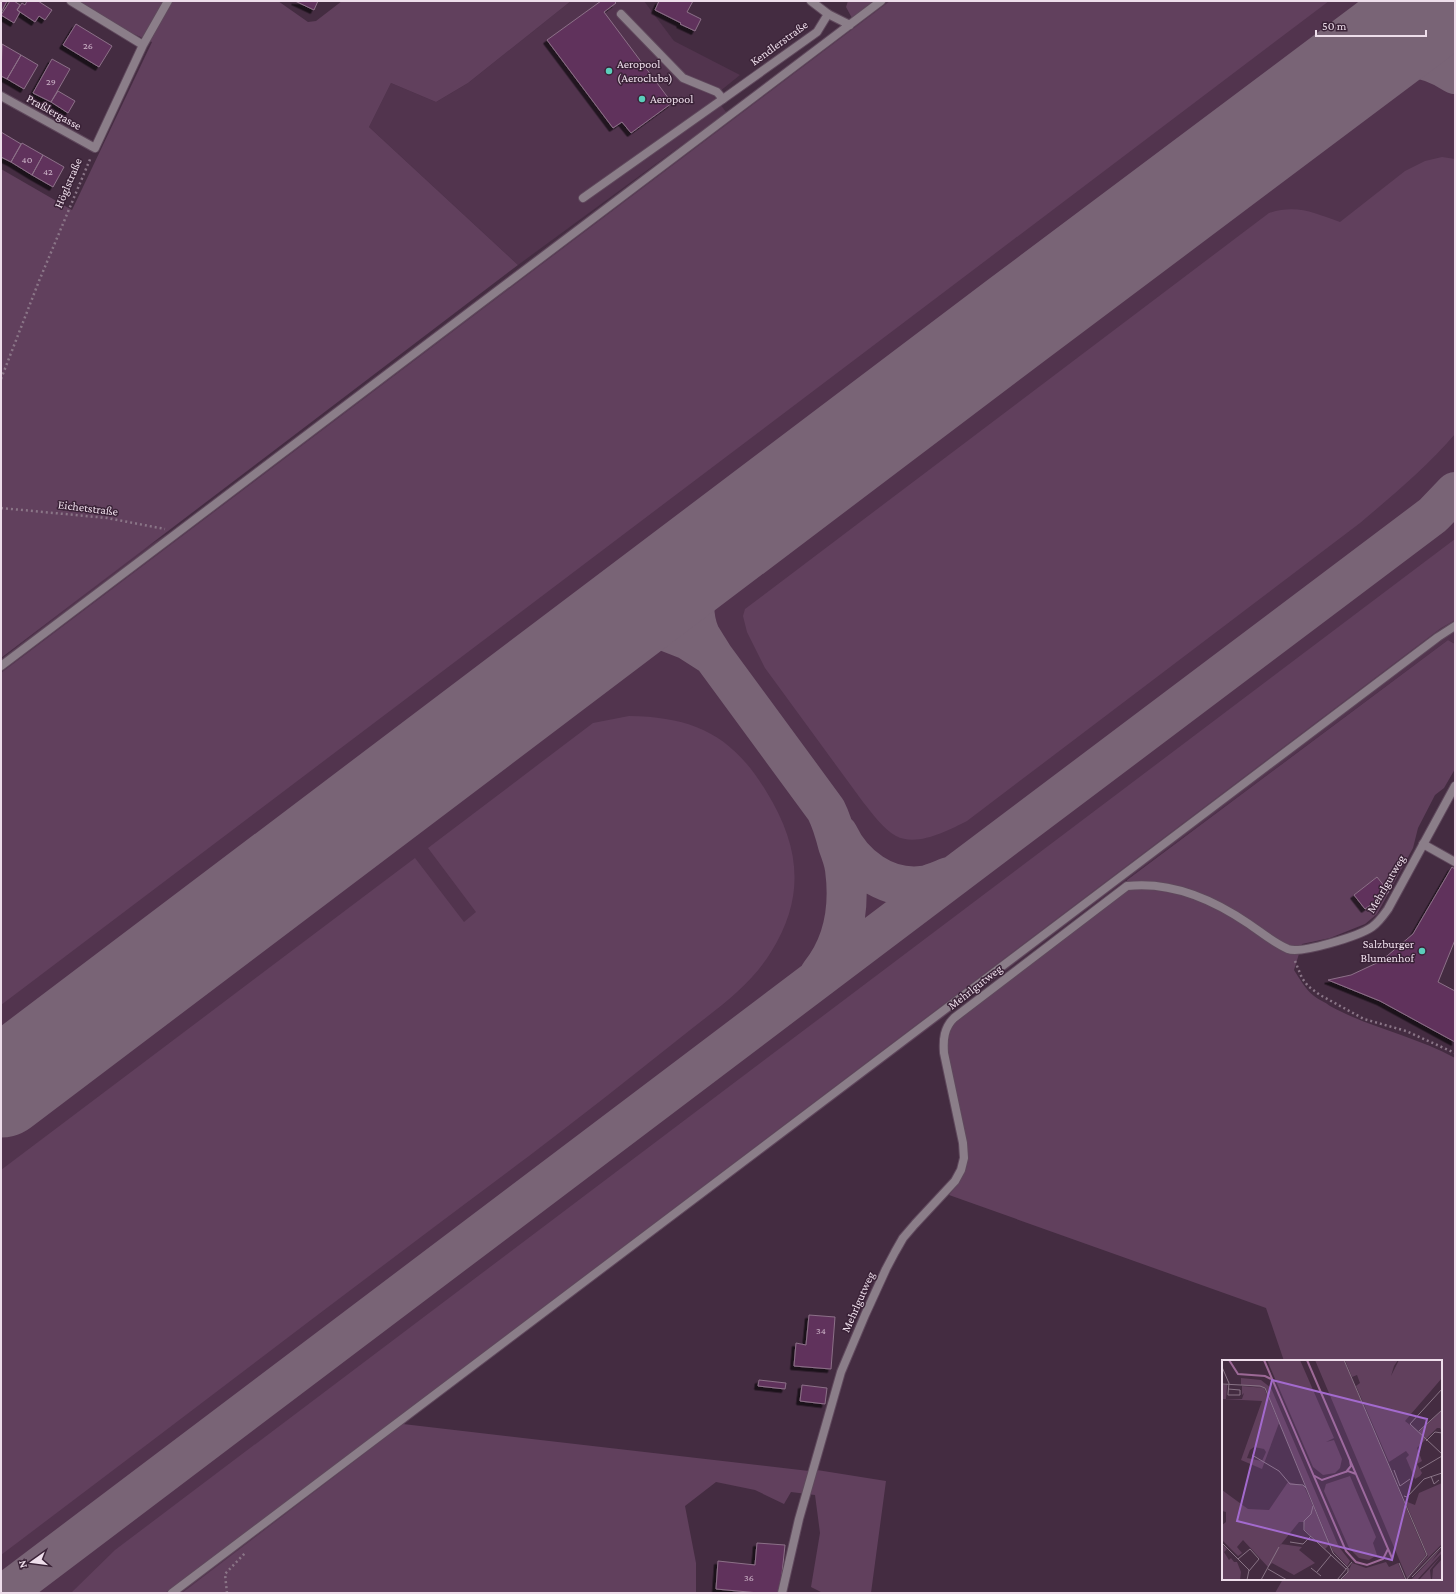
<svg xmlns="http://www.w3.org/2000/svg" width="1456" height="1594" viewBox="0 0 1456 1594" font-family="'Crimson Pro',serif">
<defs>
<filter id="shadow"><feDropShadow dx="-3.5" dy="3.5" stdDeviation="0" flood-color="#0009"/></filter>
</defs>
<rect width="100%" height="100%" fill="#442c41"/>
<path fill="#52344e" d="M571 1H644L674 41 740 75 714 96 726 112 874 1H1455V644L1448 640 1122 883 403 1424 213 1570 217 1593H1V659L139 552 173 530 687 141 518 265 369 127 391 83 436 102 468 83Z"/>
<path fill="#61405d" d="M78 1H278L308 22 316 21 342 1H571L468 83 436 102 391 83 369 127 518 265 1 658V169L72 210 152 42 127 31Z
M848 1H874L852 18 846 7Z
M890 1H1329L1 1005V673Z
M1442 157 1455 159V434C1427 467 1393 495 1360 523L967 821C947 831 917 847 896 836 883 829 872 813 863 802L765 668 747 632 743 616 745 609 1269 213C1297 204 1314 213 1340 222L1405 171 1425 161Z
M1455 539V620L1441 628 165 1593H71L115 1550Z
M1448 640 1455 644V769L1444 788 1435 795 1418 828 1413 848 1377 914 1365 924 1330 938 1302 944 1294 970C1300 979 1305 989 1314 996 1319 1000 1325 1002 1330 1006 1370 1028 1415 1036 1455 1058V1593H1275L1283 1579H1441V1361H1284L1266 1308 949 1195 960 1181 966 1169 968 1152 949 1063 946 1040 952 1025 958 1020 1127 891V880Z
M629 716C694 717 732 735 766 791 800 846 806 896 771 952 749 988 712 1012 680 1038 630 1078 580 1117 529 1156 352 1288 177 1422 1 1555V1170L415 858 464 922 476 912 428 848 593 723Z
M403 1424 809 1471 817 1470 886 1481 871 1593H823L811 1587 820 1533 815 1495 791 1492 784 1504 755 1490 716 1482 685 1506 696 1563V1593H182Z"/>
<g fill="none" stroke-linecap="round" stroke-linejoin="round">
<path stroke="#796476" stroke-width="40" d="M1358 63C1396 56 1420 51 1455 74
M708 553C697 580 688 607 700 635 704 642 709 649 713 656L826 810C832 822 835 833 838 845 841 853 844 861 845 869 850 907 844 944 820 974
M591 642 616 630 641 626 665 631 688 640 713 656
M838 834C853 866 886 890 922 886 931 885 941 880 949 877
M5 1593C481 1234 956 873 1433 515L1455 492"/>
<path stroke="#796476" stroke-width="99" d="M1 1088 1018 319 1442 1"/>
</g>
<path fill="#61335c" stroke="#8c7088" filter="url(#shadow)" d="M1 1H7L1 13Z
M10 1H14L20 5 17 10 20 12 14 23 1 15Z
M27 1H38L52 10 45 20 39 16 35 22 17 10 22 3 25 5Z
M295 1H318L314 10Z
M601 1H614L616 3 604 12 672 103 631 133 622 122 613 128 547 40Z
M659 1H693L687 12 701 19 695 31 680 24 681 23 655 10Z
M76 24 112 46 99 67 63 45Z
M2 44 21 55 7 79 1 76Z
M21 55 38 65 24 89 7 79Z
M52 59 70 69 51 102 33 93Z
M58 91 75 101 68 113 51 102Z
M1 132 21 144 11 162 1 157Z
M22 143 43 155 32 175 11 162Z
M43 155 64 167 53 187 32 175Z
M1452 867 1455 869V940L1438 982 1455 991V1042L1380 1001 1328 980 1351 975 1381 961 1413 934Z
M1377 877 1389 892 1365 909 1354 895Z
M809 1315 835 1317 831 1369 794 1366 796 1343 806 1345Z
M759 1380 786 1383 785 1389 758 1386Z
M802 1385 827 1388 825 1404 800 1401Z
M757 1543 785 1545 780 1593H759L716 1589 718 1561 755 1565Z"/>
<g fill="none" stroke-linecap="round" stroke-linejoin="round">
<g stroke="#5f485c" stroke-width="10">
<path id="lane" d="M828 14 850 25
M583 198 723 99 717 92 683 78 621 14
M1 666 881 1
M1423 844 1455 862
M172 1593 1438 637 1455 626"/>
</g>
<g stroke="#5f485c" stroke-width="10">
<path id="street" d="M71 1 143 45
M1 96 95 148 143 45 168 1
M723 99 817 32 828 14 811 1
M782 1593 799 1519 841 1372 865 1315 886 1269 895 1252 903 1238 915 1224 955 1181 961 1170 964 1158 963 1143 944 1053C943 1039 944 1028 954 1018L1127 886C1171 881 1214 900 1249 924 1262 933 1274 943 1288 949 1301 954 1359 936 1372 927 1379 922 1383 916 1388 909L1455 786"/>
</g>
<path stroke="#8a7587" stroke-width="2.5" stroke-dasharray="2 3" stroke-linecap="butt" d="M1 379 39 281 91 157
M1 508 107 518 165 529
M1295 961 1302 978 1308 986 1320 995 1364 1019 1406 1031 1455 1053
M227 1593 225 1574 246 1552"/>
<use href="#lane" stroke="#8b7e89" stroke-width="8"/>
<use href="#street" stroke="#8b7e89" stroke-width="8"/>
</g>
<g fill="#5bcebb" stroke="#3a2237" stroke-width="1.5">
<circle cx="609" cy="71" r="4"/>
<circle cx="642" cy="99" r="4"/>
<circle cx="1422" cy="951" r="4"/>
</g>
<g text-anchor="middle" stroke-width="3" stroke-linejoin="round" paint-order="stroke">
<g font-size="10" fill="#cbb3c7">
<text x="88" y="49">26</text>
<text x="51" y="85">29</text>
<text x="27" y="163">40</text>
<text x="48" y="175">42</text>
<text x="821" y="1334">34</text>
<text x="749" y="1581">36</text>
</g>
<g font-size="12" fill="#eedeeb" stroke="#3a2237">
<text transform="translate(779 43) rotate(-36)" y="4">Kendlerstraße</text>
<text transform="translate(54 112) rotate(29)" y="4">Praßlergasse</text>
<text transform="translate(68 183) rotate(-67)" y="4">Höglstraße</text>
<text transform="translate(88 508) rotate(7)" y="4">Eichetstraße</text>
<text transform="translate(1386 884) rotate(-60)" y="4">Mehrlgutweg</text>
<text transform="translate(975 987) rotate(-38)" y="4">Mehrlgutweg</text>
<text transform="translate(858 1302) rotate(-66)" y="4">Mehrlgutweg</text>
</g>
<g font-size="12" fill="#eedeeb" stroke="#3a2237" text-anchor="start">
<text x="617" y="68">Aeropool<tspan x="617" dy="14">(Aeroclubs)</tspan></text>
<text x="650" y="103">Aeropool</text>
<text x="1414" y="948" text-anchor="end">Salzburger<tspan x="1414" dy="14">Blumenhof</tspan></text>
</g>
</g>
<g transform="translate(1222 1360)">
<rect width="220" height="220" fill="#442c41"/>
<path d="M45 0H78L112 78 104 82 112 80 120 99 118 108 113 113 101 115 91 107ZM93 0H122L204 195 185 218ZM123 0H176L172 6 169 16 177 0H220V18L183 61 197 72 220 50V72L218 68H215L195 88 200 101 195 104 200 113 198 116 193 119 184 98 187 95 184 91 167 102 134 26 138 23 135 15 130 17ZM19 18 39 20 49 28 117 187 128 201 125 206 111 191 43 28 19 25ZM0 25H5L4 39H20L22 33 20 35V26L42 28 57 63 40 109 19 100 40 41 0 39ZM32 87 42 89 44 92 40 101 25 98 28 90ZM128 116 154 177 151 183 155 195 147 200 137 198 127 188 102 131 104 124ZM66 122 82 126 108 184 103 189 83 170 82 162H77L56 188 59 184 80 187 77 190 93 203 72 215 50 203 46 207 21 180 15 187 20 193 16 196 0 180V165L4 162V152L0 151V130L26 149 47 150ZM220 123V184L184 220 206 196 183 141 193 145 197 133ZM0 184 5 189 2 192 7 200 9 198 12 202H15L19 212 18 220H0ZM220 187 209 202 220 190V193L195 220H189ZM220 195 208 210 209 220H197ZM220 199V220H210L211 209ZM164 202 167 207 176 203 183 220H119L126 212 130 203 144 208Z" fill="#61405d" fill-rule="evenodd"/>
<path fill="none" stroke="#9c6996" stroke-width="2" d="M7 0 16 14 43 16 49 19M42 0 124 191 134 202 145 205 161 199 166 189M85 0 170 198M124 112 129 106 128 100M91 115 100 120 126 111 134 114"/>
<path fill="none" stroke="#887385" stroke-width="1" d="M122 0 205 195 184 220M0 7 6 21 7 23 6 34V35H18V30L6 29M0 24 38 26 43 28 111 193 126 208V212L118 220M220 29 188 64 220 94M197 71 220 50M204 81 213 72 220 73M30 95 57 111 68 124 81 125 84 128M198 109 220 96M172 110 178 126M209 116 212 124 217 120M178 126 188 119M182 136 185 137 202 119 220 113M91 146 89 154 82 161V170L124 209M68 182 81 184 89 176M0 183 27 210 25 220M16 199 28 189 37 199 27 211M177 203 184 220M89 208 99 216M46 209 65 220M95 212 109 195M190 217 220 186M39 220 57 187M115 220 130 202"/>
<path fill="#a36ace" fill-opacity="0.15" stroke="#a36ace" stroke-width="2" d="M50 20 205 59 170 200 15 161Z"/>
<rect width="220" height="220" fill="none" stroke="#eedeeb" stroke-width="2"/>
</g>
<rect width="1456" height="1594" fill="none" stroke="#eedeeb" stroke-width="4"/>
<g transform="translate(32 1562) rotate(256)" stroke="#3a2237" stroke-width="3" paint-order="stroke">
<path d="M0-3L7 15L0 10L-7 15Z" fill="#eedeeb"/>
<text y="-6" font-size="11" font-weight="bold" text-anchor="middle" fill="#eedeeb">N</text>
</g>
<path d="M1316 30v6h110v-6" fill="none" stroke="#eedeeb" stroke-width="2"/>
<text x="1322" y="30" font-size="12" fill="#eedeeb" stroke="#3a2237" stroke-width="3" paint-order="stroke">50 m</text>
</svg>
